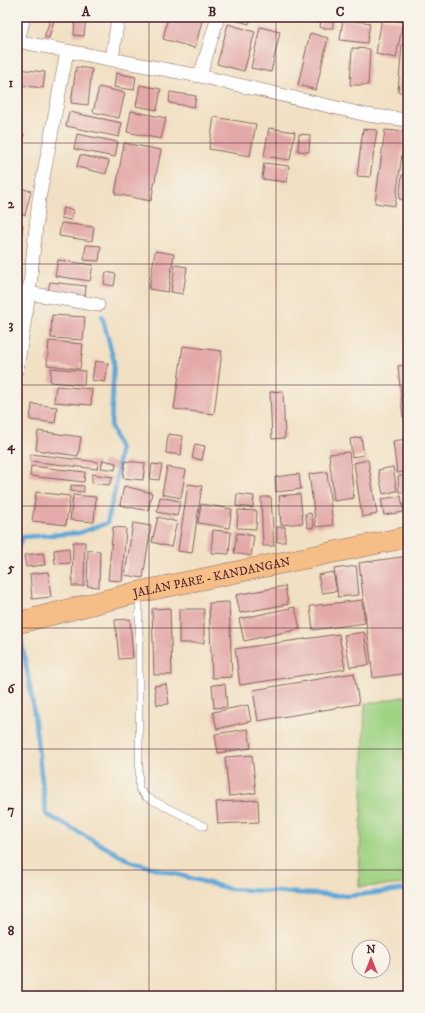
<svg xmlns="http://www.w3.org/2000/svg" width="425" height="1013" viewBox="0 0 425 1013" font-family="'IM FELL DW Pica',serif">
<rect width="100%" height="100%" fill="#f7f3e8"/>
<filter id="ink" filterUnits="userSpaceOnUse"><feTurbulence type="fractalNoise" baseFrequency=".025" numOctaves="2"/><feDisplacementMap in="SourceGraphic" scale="8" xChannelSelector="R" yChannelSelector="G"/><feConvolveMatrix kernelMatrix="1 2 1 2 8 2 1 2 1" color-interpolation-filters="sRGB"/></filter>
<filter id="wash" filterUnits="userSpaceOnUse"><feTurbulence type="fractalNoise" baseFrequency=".012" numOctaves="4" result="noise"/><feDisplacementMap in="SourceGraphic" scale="16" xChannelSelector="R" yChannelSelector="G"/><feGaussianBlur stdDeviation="0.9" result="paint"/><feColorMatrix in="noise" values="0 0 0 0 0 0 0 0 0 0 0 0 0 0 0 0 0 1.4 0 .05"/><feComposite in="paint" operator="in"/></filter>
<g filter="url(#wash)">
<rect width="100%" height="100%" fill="#f1e0c3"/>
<path fill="#9fd283" stroke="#747857" d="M408 696V884L359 887 365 704Z"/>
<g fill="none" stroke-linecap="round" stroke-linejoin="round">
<path stroke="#62a8d8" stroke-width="4.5" d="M17 549 23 537 79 533 107 523 115 490 120 449 111 427 114 361 102 316
M17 606 18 618
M19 628 32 698 46 814 132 862 230 889 348 896 408 889"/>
</g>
<g id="blocks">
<path fill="#e3a9a8" d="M51 17H55L49 38 44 37Z
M75 17H86L84 36 74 35Z
M168 17H203L195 48 163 39Z
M231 17H251L249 24 231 19Z
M382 18 403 22 396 58 376 54Z
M343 19 370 23 367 43 340 40Z
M321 20 333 21V28H320Z
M228 24 255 32 244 71 217 64Z
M260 27 280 32 271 72 251 68Z
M310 33 328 38 316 90 298 85Z
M402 44H408V92H398Z
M352 48 370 49 368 85H350Z
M76 67 92 69 88 105 71 103Z
M17 69 45 72 43 88 17 85Z
M116 73 136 77 134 90 114 87Z
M140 85 161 89 157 110 136 106Z
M99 87 125 93 119 118 93 112Z
M170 92 196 96 194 107 169 103Z
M131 111 166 118 161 139 127 132Z
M69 112 122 123 119 137 66 126Z
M214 117 256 124 250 156 209 149Z
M269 128 295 132 290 160 264 156Z
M363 129 377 130 370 177 357 176Z
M385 130 405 132 395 206 375 203Z
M17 133 24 134 18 165H17Z
M77 134 118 142 115 157 74 149Z
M299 134 310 135 309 152 298 151Z
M124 143 161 150 151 201 115 194Z
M80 155 109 161 106 174 77 167Z
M264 163 289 166 287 182 262 179Z
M402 175 408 176V200L399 199Z
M17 187 31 191 25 215 17 213Z
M63 208 73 210 71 220 61 218Z
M61 223 94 227 92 241 59 236Z
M17 224 23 225 19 252H17Z
M86 245 101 246 99 261 84 260Z
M155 251 174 254 168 292 149 289Z
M58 260 93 265 90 281 55 276Z
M175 265 187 267 183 294 171 292Z
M106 272 116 274 114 286 104 284Z
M50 282 86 286 85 296 48 291Z
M52 315 85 317 83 340 51 338Z
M49 341 83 344 80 369 47 365Z
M183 346 222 351 214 414 174 409Z
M95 361 108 363 105 382 92 380Z
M408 365V417H403L398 366Z
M51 368 85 371 84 385 50 382Z
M56 386 92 389 91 405 54 402Z
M283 391 285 438 272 439 270 392Z
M32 404 57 407 55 423 30 420Z
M38 431 81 437 78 456 36 450Z
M168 434 183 436 181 455 166 453Z
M361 437 364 455 352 457 350 439Z
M407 439 408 471 397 473 393 441Z
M195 444 205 446 202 460 192 458Z
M349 452 354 498 334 501 329 454Z
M31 454 98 462 97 469 30 461Z
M103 460 116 463 115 470 101 468Z
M368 460 377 514 362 517 354 463Z
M125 461 145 463 143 480 123 478Z
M152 464 162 465 159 480 150 479Z
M31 466 85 472 84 482 30 476Z
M167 467 186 470 181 498 162 494Z
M393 467 397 491 383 494 378 470Z
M327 472 333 525 316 527 309 474Z
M92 474 113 477 109 485 92 483Z
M299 474 301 489 276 492 275 477Z
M408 475V492H399L398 476Z
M188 484 202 486 192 553 178 551Z
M71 485 84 486V492L71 491Z
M124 486 152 493 148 511 120 505Z
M36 492 70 496 66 525 32 521Z
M237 494 254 496 253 508 236 506Z
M300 494 303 523 281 525 279 496Z
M73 495 96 497 94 522 70 520Z
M401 496 404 512 384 515 381 499Z
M160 497 180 501 177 516 157 512Z
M261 497H271L274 546H263Z
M201 504 232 509 229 528 198 523Z
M238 510 257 511 256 529 237 528Z
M311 513 314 527 308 528 305 514Z
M158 517 177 522 171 547 152 542Z
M133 523 151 526 143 578 125 575Z
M113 527 126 528 122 581 108 580Z
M277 527H285V542H277Z
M213 530 231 532 229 554 211 553Z
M237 533 254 536 251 556 234 553Z
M73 542H85L84 586H72Z
M69 548 70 563 55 564 54 550Z
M88 550 100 551 99 587 87 586Z
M43 553 45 565 26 567 24 555Z
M408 556V673L373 678 359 563Z
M356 566 359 595 338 597 334 569Z
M48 572 51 597 32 599 30 574Z
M333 572 337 591 322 593 318 575Z
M285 586 288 604 240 613 236 595Z
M362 600 365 623 313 630 310 606Z
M229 602 232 677 212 678 209 603Z
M295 607 300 629 244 641 239 619Z
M170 608 172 675H154L152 609Z
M179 609H204V643H179Z
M130 619 133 658 119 659 115 620Z
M364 632 369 665 350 667 344 635Z
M339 634 345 669 240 685 235 649Z
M354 673 359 704 258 721 253 690Z
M166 684 169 704 157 705 154 686Z
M225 684 227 707 214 708 212 685Z
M248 705 251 721 217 729 213 712Z
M248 729 251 748 218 753 215 734Z
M252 755 256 793 229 796 225 757Z
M258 800 259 822 218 824 216 802Z"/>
</g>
</g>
<g filter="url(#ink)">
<use href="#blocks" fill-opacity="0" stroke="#846360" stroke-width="1"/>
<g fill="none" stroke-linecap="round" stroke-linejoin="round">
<g stroke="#846360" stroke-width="8">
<path id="service" d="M139 595V789L146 797 204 826"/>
</g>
<g stroke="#846360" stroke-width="14">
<path id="minor" d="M17 41 67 51 39 199 29 293 17 369
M18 41 24 17
M67 51 200 76 367 115 408 120
M112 60 118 17
M200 76 218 17
M17 291 98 305"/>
</g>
<g stroke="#846360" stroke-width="22">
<g id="primary">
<path id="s1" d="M17 623 139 592 408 537"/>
</g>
</g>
<use href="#service" stroke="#fff" stroke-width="7"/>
<use href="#minor" stroke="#fff" stroke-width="13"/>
<use href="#primary" stroke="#f6be87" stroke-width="21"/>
</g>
</g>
<path fill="none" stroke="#4a1f2b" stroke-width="1" stroke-opacity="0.55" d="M149 17V996M276 17V996M17 143H408M17 264H408M17 385H408M17 506H408M17 628H408M17 749H408M17 870H408"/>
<g text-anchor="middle" stroke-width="4" stroke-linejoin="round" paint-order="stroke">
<g font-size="12" fill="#4a1f2b" stroke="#f7f3e8">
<text dy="4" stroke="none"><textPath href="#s1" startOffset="200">JALAN PARE - KANDANGAN</textPath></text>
</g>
</g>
<rect width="425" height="1013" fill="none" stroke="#f7f3e8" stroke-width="44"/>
<g transform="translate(371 959)"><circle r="19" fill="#f7f3e8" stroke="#b29e9c"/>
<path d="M0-3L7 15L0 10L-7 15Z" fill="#d1495b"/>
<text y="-6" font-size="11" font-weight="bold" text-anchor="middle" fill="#4a1f2b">N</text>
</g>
<rect x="22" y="22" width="381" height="969" fill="none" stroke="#4a1f2b" stroke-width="1.5"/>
<g font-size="13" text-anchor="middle" font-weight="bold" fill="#4a1f2b">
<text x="86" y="16">A</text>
<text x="212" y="16">B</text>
<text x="340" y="16">C</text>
<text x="11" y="87">1</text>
<text x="11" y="208">2</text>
<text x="11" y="329">3</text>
<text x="11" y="450">4</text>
<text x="11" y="572">5</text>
<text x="11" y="693">6</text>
<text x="11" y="814">7</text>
<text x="11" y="935">8</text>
</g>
</svg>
